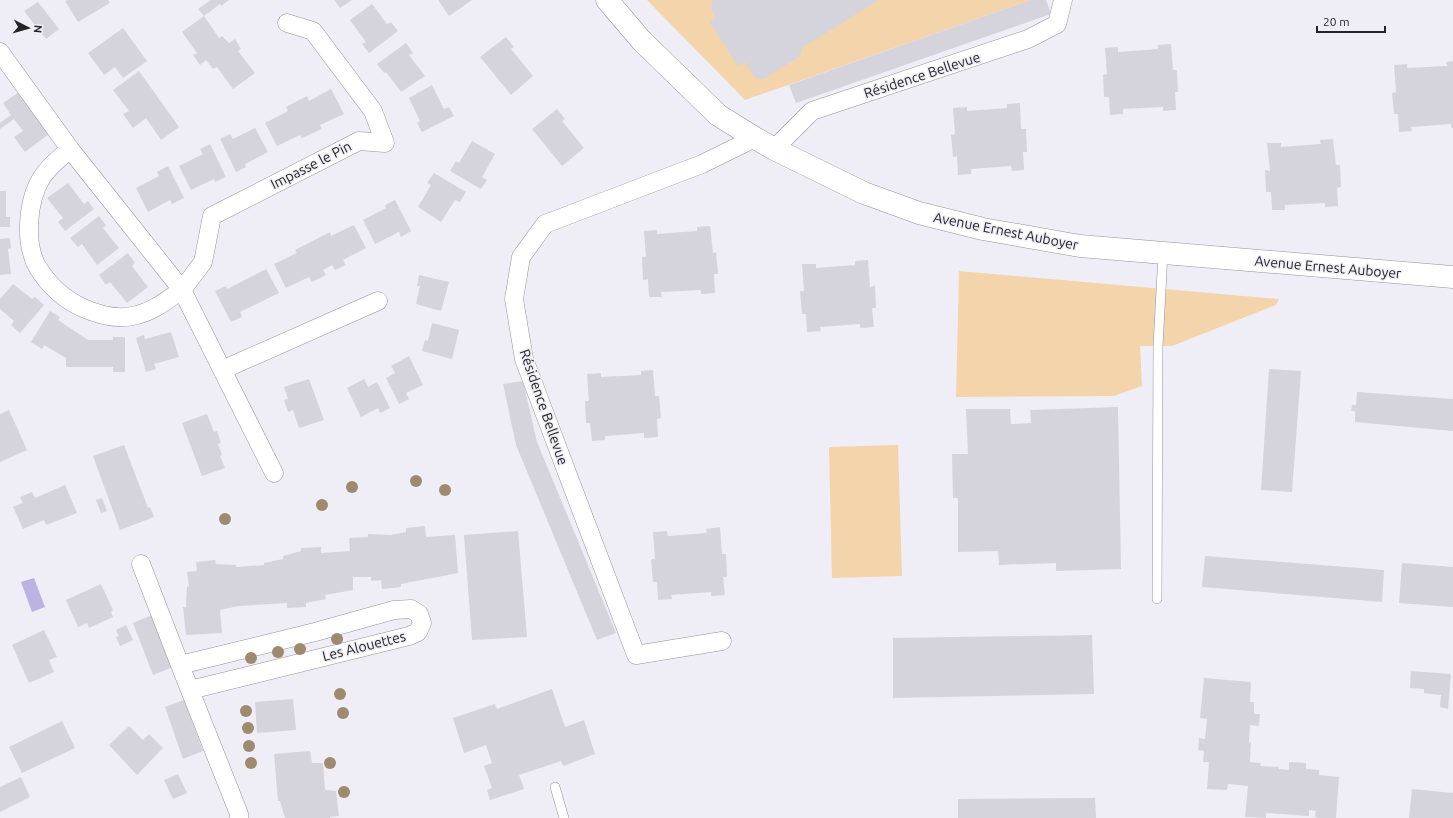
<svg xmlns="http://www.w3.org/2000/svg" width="1453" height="818" viewBox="0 0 1453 818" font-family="Ubuntu,sans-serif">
<rect width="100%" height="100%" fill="#efeef6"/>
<path fill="#f3d4ab" d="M647 0H1031L745 100Z
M959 271 1279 299 1276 305 1172 346H1140L1142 386 1114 396 956 397Z
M898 445 902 576 832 578 829 447Z"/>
<path fill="#bcb2e4" d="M34 578 45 607 32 612 21 582Z"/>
<path fill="#d5d3db" d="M68 0H108L110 3 78 22 65 1Z
M211 0H229L221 6 220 4 204 16 219 38 222 36 229 43 235 39 241 49 238 51 255 73 233 89 217 67 213 69 206 60 200 65 193 55 197 53 182 32 204 16 198 9Z
M334 0H352L340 8Z
M438 0H472L449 16Z
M713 0H878L802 48 800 56 764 79 755 78 745 62 738 66 710 22 716 18 711 9Z
M1031 0H1046L1051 14 796 103 789 85Z
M38 2 59 29 46 39 24 11Z
M372 4 387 24 391 22 398 31 369 53 362 44 366 42 350 20Z
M123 28 147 61 123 78 115 67 104 75 88 53Z
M506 37 514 47 511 49 533 76 511 95 480 57Z
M406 43 413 53 409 55 425 76 401 92 386 72 384 73 377 64Z
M1171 44 1173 70H1177L1178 92H1175L1176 110 1163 111V107L1123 109V114L1110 115 1109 97H1104L1103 75 1107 74 1105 48 1118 47V52L1158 49V45Z
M1453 61V128H1451V124L1411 127 1412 131 1399 132 1398 114H1394L1392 93 1396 92 1394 65 1407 64V68L1447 66 1446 62Z
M139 71 179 127 161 140 146 118 133 128 123 114 129 111 113 90Z
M432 85 444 109 449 107 454 116 422 132 417 123 420 121 409 98Z
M331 89 344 114 320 125 322 129 302 138 300 135 277 146 265 123 288 111 286 107 307 96 309 101Z
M19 92 49 134 25 152 14 137 23 131 14 119 0 129V123L11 115 3 103Z
M1020 103 1021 129H1026L1027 152H1023L1024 170 1012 171 1011 166 971 169V174L958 175 957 156 953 157 951 135 955 134 953 108 967 107V111L1007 108V104Z
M557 109 565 119 562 121 584 148 562 166 532 129Z
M255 128 268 152 245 164 246 167 236 172 220 139 230 134 233 139Z
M1333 139 1336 165H1340L1341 187 1337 188 1338 206 1325 207V203L1285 205V210H1272L1271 192H1266L1265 170 1270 171 1267 143H1281V147L1321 144 1320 140Z
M472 141 495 154 482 177 487 180 481 189 450 171 456 161 459 163Z
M210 144 226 177 215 182 214 179 191 190 179 166 203 154 200 149Z
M168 166 184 198 172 204 170 200 148 212 136 188 159 176 157 172Z
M434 173 466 192 460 202 455 200 441 222 418 207 431 185 427 183Z
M68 183 84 204 88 201 94 209 65 231 58 222 63 218 47 198Z
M0 191H6V217H10V227H0Z
M395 200 411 231 401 237 399 232 375 244 363 220 386 208 385 205Z
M99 216 106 225 103 228 119 248 97 265 82 244 78 247 70 238Z
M354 225 366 248 343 260 346 265 335 270 332 265 323 270 326 275 312 282 309 277 286 288 274 264 297 253 295 250 330 232 331 236Z
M710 226 713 253 716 252 718 274H714L715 293 701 294V290L661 292 662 297H649L648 279 643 280 642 257H646L644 231 657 230V234L697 231V227Z
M10 238 11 248 8 249 11 274 0 275V239Z
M128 253 135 263 132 266 148 287 127 303 110 282 106 285 99 275Z
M868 260 870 287 875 286 876 308H872L874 327 860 328V324L820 327 821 331 807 332 806 314H802L800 291H804L802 264H816V268L855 265V261Z
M266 269 279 293 240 312 242 317 231 322 215 291 226 286 227 289Z
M419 275 449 282 441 311 416 304 420 286H417Z
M13 284 32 299 35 297 44 305 20 333 11 325 14 321 0 309V299Z
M50 311 60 317 58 320 88 340H113V337H125V372H113V367H66V358L44 345 42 349 31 342Z
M432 323 459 330 452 359 422 351 425 340 428 341Z
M171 332 179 357 154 364 156 369 146 372 136 338 144 335 145 339Z
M409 356 423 385 406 393 409 399 399 404 386 378 395 373 391 366Z
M1269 369 1301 371 1292 492 1261 490Z
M653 370 655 396H659L661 418 657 419 658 437 644 438V433L605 436V440L592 441 590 423H586L585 401H589L587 374 601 373V377L641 375V371Z
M309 379 324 420 299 428 293 410 288 412 284 400 288 399 284 387Z
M364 379 368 387 377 382 390 408 380 413 378 408 361 417 347 388Z
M523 381 537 442 616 633 597 640 516 445 503 384Z
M1357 392 1453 399V431L1355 422V411H1351L1352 405H1356Z
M1118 407 1121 569 1056 571V563L999 565 998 551 958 552V498H953L952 454H968L966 409H1010L1011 424 1031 423 1030 410Z
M9 410 27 450 0 462V414Z
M207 414 214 432 217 431 221 443 218 444 222 455 220 456 225 468 202 476 182 423Z
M124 445 148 508 150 507 154 517 120 530 93 456Z
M65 485 77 513 46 525 44 520 23 529 13 507 23 503 20 497 32 492 35 498Z
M102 498 107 511 101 513 96 500Z
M425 526 426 537 455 535 458 573 401 584V587L382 589 381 580 371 581V577H353V590L325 595 326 599 306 603V607L287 608V603L239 606 220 610 222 633 186 635 183 607H186L187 586 189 587 187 572 197 571 196 562 215 560 216 564 236 565V567L264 565V563L283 559V556L301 551V548L321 547V553L350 551 349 538 368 537V534L391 535 406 532V528Z
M720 527 722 554H726L727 577H723L725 595 711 596V592L671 595 672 599 658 600 657 582H653L651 559H655L653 532 667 531 668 536 707 533 706 529Z
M518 531 527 637 472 640 464 535Z
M1205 556 1384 570 1382 602 1202 587Z
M1402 563 1453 567V607L1399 603Z
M101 584 113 610 111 612 113 617 89 628 87 623 78 627 66 600Z
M152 615 173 667 153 675 133 623Z
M126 625 133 640 120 646 116 637 119 636 116 630Z
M44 630 57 657 49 660 54 672 29 683 12 645Z
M1092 635 1094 694 893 698V638Z
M1411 671 1451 674 1448 709 1440 707 1441 695 1424 693V689L1410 688Z
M1204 678 1251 682 1250 702H1254V714H1260L1259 726 1250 725 1249 742H1251L1250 762 1261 763 1260 766 1279 767V769L1289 770V762L1306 763V769L1319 770V775L1339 777 1336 818H1319L1315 817 1316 811 1309 810V816L1266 813V818L1245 817 1248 786 1228 784 1227 790 1207 789 1209 762H1203L1204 751 1198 750 1199 738 1205 739 1207 719 1200 718Z
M552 689 565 727 584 720 595 754 563 766 561 761 519 775 524 789 490 800 487 790 492 788 484 766 492 763 486 745 464 753 453 718 495 704 497 709Z
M293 699 296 730 257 733 255 702Z
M184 700 203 751 183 759 165 707Z
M62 721 75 748 22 773 9 747Z
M129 726 143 740 149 734 163 748 137 775 109 745Z
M310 751 312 763H323L325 790 336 791 339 816 330 817V818H285L280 801H278L274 754Z
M178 774 187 793 173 799 164 780Z
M21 777 30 797 0 812V787Z
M1412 789 1453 793V818H1409Z
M1095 798 1096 818H958V799Z"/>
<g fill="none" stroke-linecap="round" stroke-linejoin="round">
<g stroke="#94929a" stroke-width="10">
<path id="service" d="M1157 599 1158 346 1163 253
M555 787 564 818"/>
</g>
<g stroke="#94929a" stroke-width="19">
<path id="minor" d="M0 52 70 149 182 290 203 262 212 216 359 141 385 143 373 111 313 31 287 23
M70 149C60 158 49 166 42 177 27 201 24 244 38 268 49 285 65 300 83 308 99 315 120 320 137 315 154 311 168 299 182 290L274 473
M774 149 812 111 1028 39 1057 24 1063 0
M222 370 378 301
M141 564 180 665
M722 641 636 655 524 359 514 299 521 257 545 224 702 164 755 138
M190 690 409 636 418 632 422 623 419 614 411 609 394 610 315 632 180 665 239 814V818"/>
</g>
<g stroke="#94929a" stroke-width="23">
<path id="tertiary" d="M607 0 641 40 718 115 755 138 774 149 864 193 919 213 983 229 1080 246 1453 277"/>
</g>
<use href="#service" stroke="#fff" stroke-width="9"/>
<use href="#minor" stroke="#fff" stroke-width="18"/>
<use href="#tertiary" stroke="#fff" stroke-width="22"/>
</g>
<g fill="#9e8b6f">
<circle cx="416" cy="481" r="6"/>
<circle cx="352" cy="487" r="6"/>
<circle cx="445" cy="490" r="6"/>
<circle cx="322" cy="505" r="6"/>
<circle cx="225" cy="519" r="6"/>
<circle cx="337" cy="639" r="6"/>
<circle cx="300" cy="649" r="6"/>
<circle cx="278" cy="652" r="6"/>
<circle cx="251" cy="658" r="6"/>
<circle cx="340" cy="694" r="6"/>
<circle cx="246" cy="711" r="6"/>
<circle cx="343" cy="713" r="6"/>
<circle cx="248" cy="728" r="6"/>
<circle cx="249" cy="746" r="6"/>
<circle cx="251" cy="763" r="6"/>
<circle cx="330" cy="763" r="6"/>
<circle cx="344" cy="792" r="6"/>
</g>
<g text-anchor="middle" stroke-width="3" stroke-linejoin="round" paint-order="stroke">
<g font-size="14" fill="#252427" stroke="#efeef6">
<text transform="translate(922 75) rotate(-18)" y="5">Résidence Bellevue</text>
<text transform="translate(311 165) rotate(-27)" y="5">Impasse le Pin</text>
<text transform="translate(1006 231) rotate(11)" y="5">Avenue Ernest Auboyer</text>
<text transform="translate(1328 267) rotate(5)" y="5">Avenue Ernest Auboyer</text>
<text transform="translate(544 407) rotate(71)" y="5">Résidence Bellevue</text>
<text transform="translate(364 646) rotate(-14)" y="5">Les Alouettes</text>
</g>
</g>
<g transform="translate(28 28) rotate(96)" stroke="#efeef6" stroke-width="3" paint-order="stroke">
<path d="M0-3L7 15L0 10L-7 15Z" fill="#252427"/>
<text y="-6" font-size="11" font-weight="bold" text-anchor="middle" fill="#252427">N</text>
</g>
<path d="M1317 26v6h68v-6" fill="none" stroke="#252427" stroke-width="2"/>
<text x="1323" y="26" font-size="12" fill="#252427" stroke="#efeef6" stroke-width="3" paint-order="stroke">20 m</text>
</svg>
